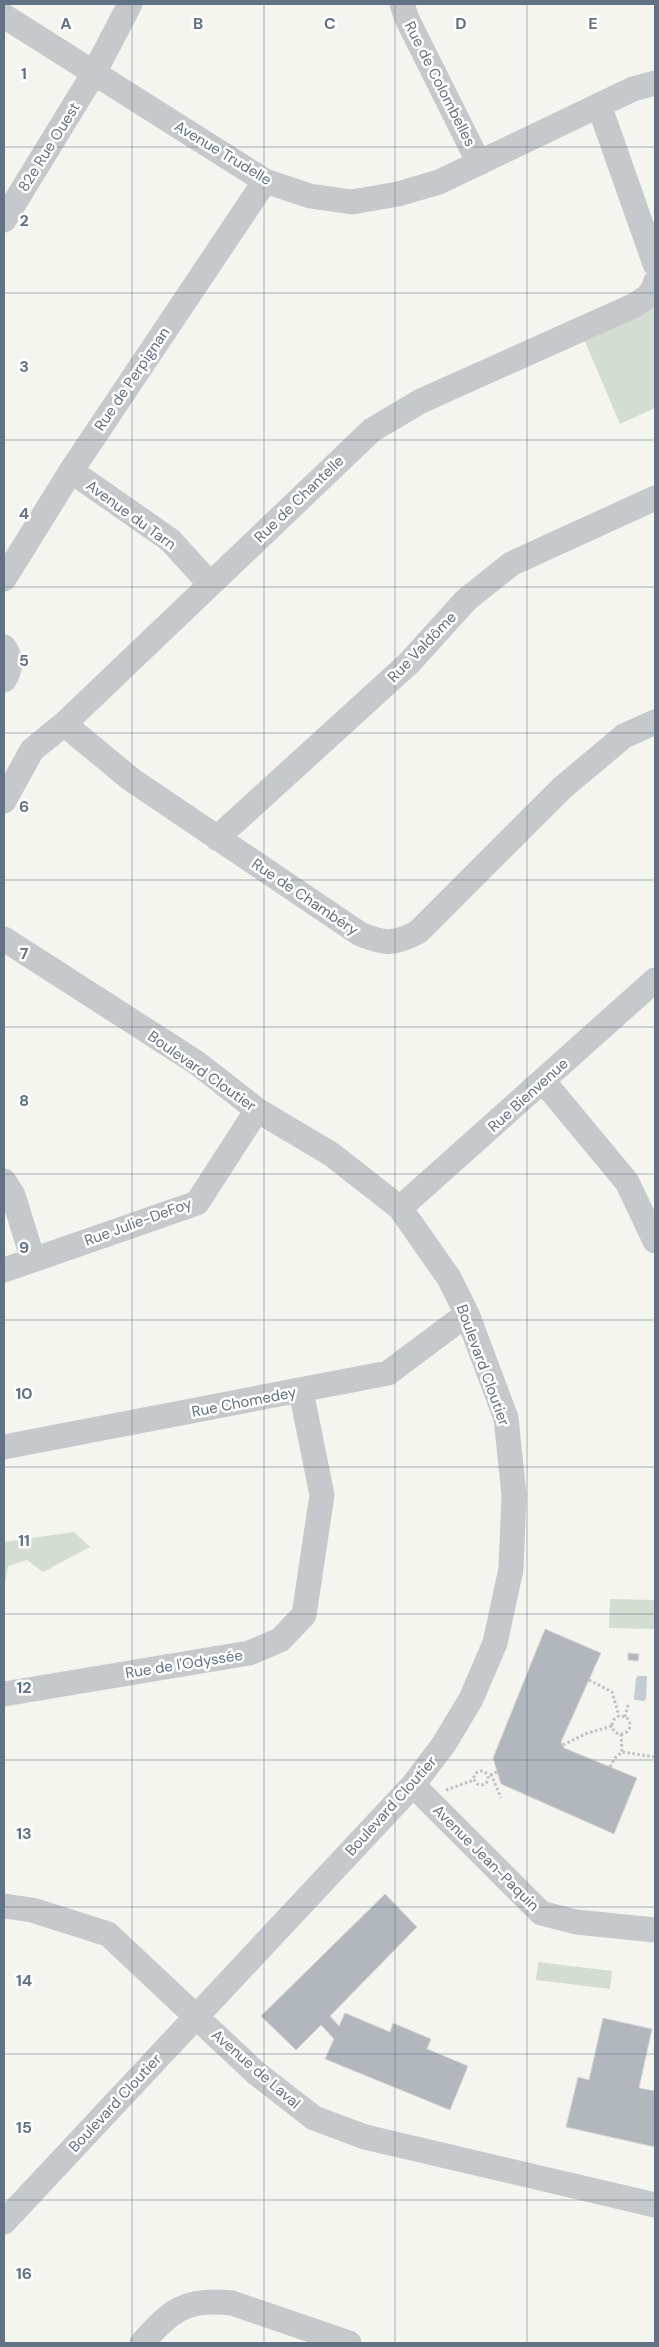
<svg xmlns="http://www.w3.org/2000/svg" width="659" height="2347" viewBox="0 0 659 2347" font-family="'DM Sans',sans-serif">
<rect width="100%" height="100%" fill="#f5f5f0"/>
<path fill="#d4ddd1" d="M655 283V408L620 424 580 330Z
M74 1532 90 1547 43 1572 27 1560 8 1566 4 1588V1542Z
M610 1599 655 1600V1629L609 1628Z
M538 1962 612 1971 610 1989 536 1980Z"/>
<path fill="#c3ccd2" d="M638 1676H647L646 1699 644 1701 635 1700 634 1698 636 1678Z"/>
<path fill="#b1b7bd" stroke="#d6d6d3" d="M545 1629 601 1653 561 1742 564 1748 637 1778 614 1834 501 1784 493 1758Z
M628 1653 639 1654 638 1661 628 1660Z
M385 1894 417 1927 330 2016 339 2026 345 2013 390 2032 393 2023 431 2039 427 2049 468 2066 450 2110 325 2059 334 2039 321 2025 296 2050 261 2016Z
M603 2018 652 2029 639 2088 655 2091V2147L566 2127 578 2077 589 2080Z"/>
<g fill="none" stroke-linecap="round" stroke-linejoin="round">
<path stroke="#bfc0c2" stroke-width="3" stroke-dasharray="2.5 2.5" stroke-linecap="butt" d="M589 1680 612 1692 619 1716
M612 1725a9 9 0 1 1 18 0a9 9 0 1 1-18 0Z
M625 1717 628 1705
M621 1734 622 1752
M563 1745 585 1734 612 1726
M610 1767 615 1758 622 1752 655 1757
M474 1778a7 7 0 1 1 14 0a7 7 0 1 1-14 0Z
M491 1774 501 1798
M490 1775 497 1772
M446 1790 474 1780"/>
<path stroke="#c6c9cc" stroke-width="25" d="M402 4 407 19 479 163
M4 16 265 181 310 196 352 202 398 194 439 182 633 89 655 83
M599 105 655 264
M4 220 94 73 130 4
M71 471 170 540 210 584
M4 579 71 471 265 181
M4 647C12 658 11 669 4 680
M64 724 132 780 360 934C385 944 393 945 418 932L562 788 624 736 655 722
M4 801 32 750 64 724 372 430 421 401 633 306C643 300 653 295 655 283
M217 838 409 663 466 600 511 564 655 498
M4 939 197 1063 257 1110 331 1154 400 1208 449 1278 467 1314 506 1418 514 1495 511 1569 495 1643 471 1699 444 1744 413 1785 4 2222
M544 1082 627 1182 655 1241
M4 1181 13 1195 33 1260
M400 1208 655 980
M4 1270 197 1203 257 1110
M4 1447 388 1373 467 1314
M4 1694 249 1653 280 1640 304 1615 322 1495 301 1391
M413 1785 541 1913 576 1922 655 1930
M4 1906 32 1910 108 1934 256 2073 314 2118 365 2137 655 2205
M142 2343C171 2310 186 2298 232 2303L349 2343"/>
</g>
<path fill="none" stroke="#617284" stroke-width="1" stroke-opacity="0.55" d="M132 4V2343M264 4V2343M395 4V2343M527 4V2343M4 147H655M4 293H655M4 440H655M4 587H655M4 733H655M4 880H655M4 1027H655M4 1174H655M4 1320H655M4 1467H655M4 1614H655M4 1760H655M4 1907H655M4 2054H655M4 2200H655"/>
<g text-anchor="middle" stroke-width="5" stroke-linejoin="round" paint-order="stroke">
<g font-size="15" fill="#617284" stroke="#fff">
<text transform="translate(440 84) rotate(63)" y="5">Rue de Colombelles</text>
<text transform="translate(49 147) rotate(-58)" y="5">82e Rue Ouest</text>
<text transform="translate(223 153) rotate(31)" y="5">Avenue Trudelle</text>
<text transform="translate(132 379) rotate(-56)" y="5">Rue de Perpignan</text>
<text transform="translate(299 499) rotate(-44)" y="5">Rue de Chantelle</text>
<text transform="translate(131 515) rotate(36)" y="5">Avenue du Tarn</text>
<text transform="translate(422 647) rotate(-46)" y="5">Rue Valdôme</text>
<text transform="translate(305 897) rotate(34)" y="5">Rue de Chambéry</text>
<text transform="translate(202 1071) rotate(35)" y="5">Boulevard Cloutier</text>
<text transform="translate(528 1095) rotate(-42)" y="5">Rue Bienvenue</text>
<text transform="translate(138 1222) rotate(-20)" y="5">Rue Julie-DeFoy</text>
<text transform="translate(483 1365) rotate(70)" y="5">Boulevard Cloutier</text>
<text transform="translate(244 1402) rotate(-11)" y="5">Rue Chomedey</text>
<text transform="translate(184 1664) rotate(-9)" y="5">Rue de l'Odyssée</text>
<text transform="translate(391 1806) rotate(-48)" y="5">Boulevard Cloutier</text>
<text transform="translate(486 1858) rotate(45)" y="5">Avenue Jean-Paquin</text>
<text transform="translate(256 2069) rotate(41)" y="5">Avenue de Laval</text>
<text transform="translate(115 2103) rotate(-47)" y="5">Boulevard Cloutier</text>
</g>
</g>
<g font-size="16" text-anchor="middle" font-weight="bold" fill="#617284" stroke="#fff" stroke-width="5" stroke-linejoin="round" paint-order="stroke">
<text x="66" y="29">A</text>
<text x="198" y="29">B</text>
<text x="330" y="29">C</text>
<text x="461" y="29">D</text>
<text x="593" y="29">E</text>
<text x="24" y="79">1</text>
<text x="24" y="226">2</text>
<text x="24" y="372">3</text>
<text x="24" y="519">4</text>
<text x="24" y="666">5</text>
<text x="24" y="812">6</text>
<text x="24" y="959">7</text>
<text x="24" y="1106">8</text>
<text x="24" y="1253">9</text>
<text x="24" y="1399">10</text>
<text x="24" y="1546">11</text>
<text x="24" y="1693">12</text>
<text x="24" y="1839">13</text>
<text x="24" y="1986">14</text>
<text x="24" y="2133">15</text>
<text x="24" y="2279">16</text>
</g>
<rect width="659" height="2347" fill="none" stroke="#617284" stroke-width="10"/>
</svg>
